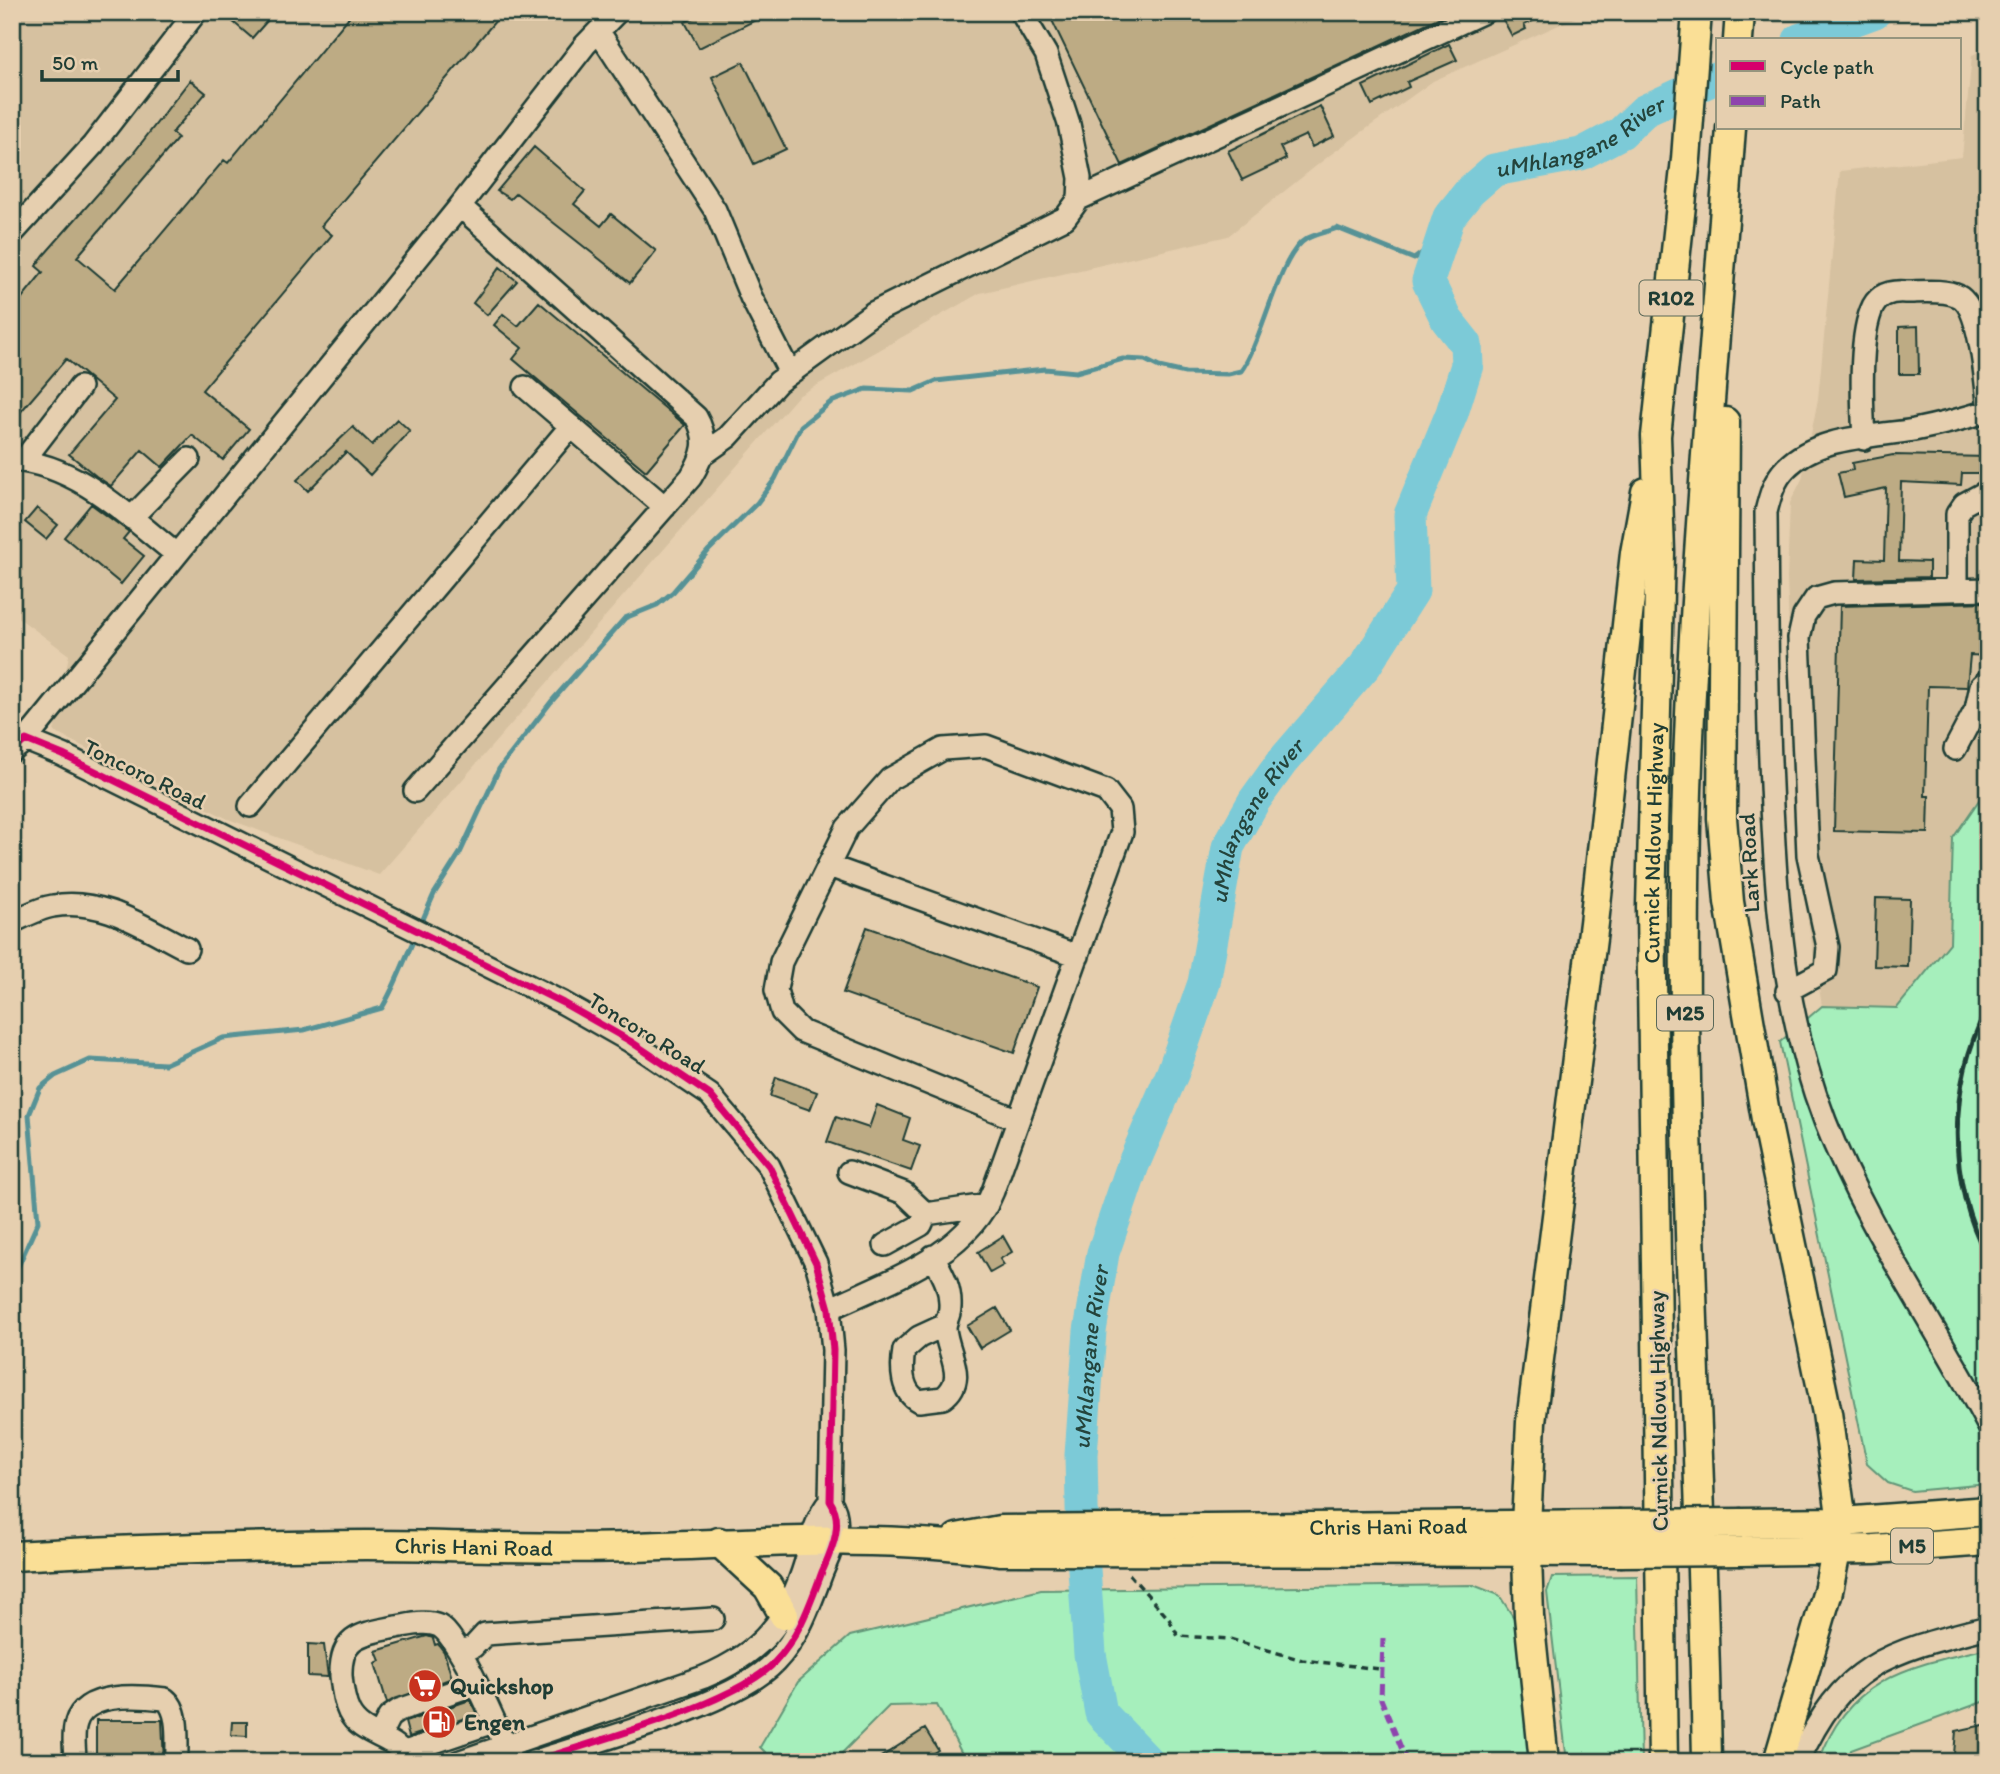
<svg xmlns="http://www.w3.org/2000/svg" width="2000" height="1774" viewBox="0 0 2000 1774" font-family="Itim,sans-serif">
<rect width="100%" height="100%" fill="#e6cfaf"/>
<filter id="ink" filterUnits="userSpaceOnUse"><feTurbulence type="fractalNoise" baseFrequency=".0143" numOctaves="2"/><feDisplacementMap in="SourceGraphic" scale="14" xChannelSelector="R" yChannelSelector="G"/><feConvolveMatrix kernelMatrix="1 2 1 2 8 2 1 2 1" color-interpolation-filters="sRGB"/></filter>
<g filter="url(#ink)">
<path fill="#d6c1a0" d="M12 12H1588L1433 81 1330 155 1228 236 980 293 798 396 379 875 228 819 54 732 69 655 12 613Z
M1988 48V787L1953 838 1950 943 1897 1008 1822 1006 1797 855 1787 578 1790 503 1802 479 1818 399 1840 171 1962 157 1972 55Z"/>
<path fill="#a6efbc" stroke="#629678" stroke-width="2" d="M1988 787V1484L1912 1491 1888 1483 1867 1464 1780 1042 1822 1006 1897 1008 1950 943 1953 838Z
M1637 1576 1641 1762H1567L1547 1592 1552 1577Z
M1473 1585 1499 1595 1514 1618 1531 1762H961L962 1754 937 1705 889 1706 833 1762H775L760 1747 798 1682 850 1636 1041 1590Z
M1988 1648V1700L1851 1750 1849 1762H1819C1847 1677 1911 1666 1988 1648Z"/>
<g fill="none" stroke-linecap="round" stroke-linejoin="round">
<path stroke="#569296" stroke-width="5" d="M420 926 434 894 460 853 499 769 551 702 625 618 657 605 673 592 709 550 757 503 775 479 801 426 831 402 866 389 913 391 936 381 1045 369 1076 372 1123 359 1145 360 1159 367 1185 373 1228 374 1241 371C1262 343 1279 254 1306 239 1315 234 1327 232 1337 228L1414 259 1442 238
M12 1280 38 1222 29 1115 40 1088 55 1076 90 1060 165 1064 223 1038 304 1030 382 1008C396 985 404 960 416 935"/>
<g stroke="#7bcad7" stroke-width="33">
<path d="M1799 40 1875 12"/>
<path id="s1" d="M1148 1762 1101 1713 1090 1654 1083 1555 1081 1455 1090 1331 1103 1253 1133 1165 1173 1072 1204 983 1228 847 1254 801 1282 762 1365 666 1413 591 1410 515 1452 413 1467 365 1466 344 1447 320 1428 281 1449 217 1470 191 1494 170 1581 154 1621 133 1644 111 1718 77"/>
</g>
</g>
<path fill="#bdab84" stroke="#1f3d34" stroke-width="2" d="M240 12H256L267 21 252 38 232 21Z
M353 12H503L321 226 332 235 202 390 249 429 223 460 192 435 162 467 142 450 111 486 96 476 69 454 115 400 66 359 12 422V310L43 272 36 266 44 255 132 155 190 80 206 93 172 133 178 138 77 257 115 289 224 160 228 163Z
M704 12H772L699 48 685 22Z
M1048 12H1451L1122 165Z
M1499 12H1552L1524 25 1526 29 1512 36Z
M1449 44 1457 60 1407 82 1409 87 1372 105 1363 86Z
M743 62 786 149 754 164 712 77Z
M1320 106 1334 136 1312 147 1306 135 1280 147 1286 159 1242 180 1228 151Z
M534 147 585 191 574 204 601 226 611 214 656 251 630 283 516 193 510 199 497 191Z
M500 267 517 281 487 315 473 303Z
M539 302 685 425 646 471 513 359 522 348 494 325 503 314 518 326Z
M1918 326 1919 374H1899V327Z
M397 419 410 431 370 475 346 452 308 491 297 480 353 427 372 445Z
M1893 455 1988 457V473H1962L1961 485 1901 482 1899 561 1929 562V577L1856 579 1857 559 1884 560 1886 488 1844 497 1838 473 1853 470 1852 463Z
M91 504 129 532 123 539 144 556 121 584 64 537Z
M37 508 58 525 46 539 25 522Z
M1988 602V656L1970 655 1967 687 1928 686 1925 796H1929L1928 833 1834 831 1840 606Z
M1876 898 1910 899 1908 967 1874 966Z
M867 927 1037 987 1014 1053 843 993Z
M776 1077 817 1092 810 1110 770 1096Z
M877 1105 910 1118 903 1140 920 1146 911 1171 827 1142 836 1117 869 1128Z
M1003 1236 1012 1252 1000 1259 1004 1265 990 1273 978 1252Z
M997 1308 1010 1330 980 1348 967 1326Z
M427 1636 433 1638 435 1645 438 1644 444 1652 452 1678 387 1703 375 1663 380 1661 376 1651Z
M308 1644 324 1645 328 1677 308 1676Z
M470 1700 477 1714 409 1737 405 1722Z
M96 1720H162L164 1762H96Z
M232 1722H247V1736L231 1735Z
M1988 1724V1762H1958L1954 1754 1956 1731Z
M925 1729 938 1750 919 1762H873Z"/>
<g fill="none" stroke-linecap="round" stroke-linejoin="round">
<g stroke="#1f3d34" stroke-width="26">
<path id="minor" d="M599 32 715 210 751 297 790 373
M1079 199 1484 12
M12 234 93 145 196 12
M525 387 665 507
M1988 411C1963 419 1939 425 1914 430 1872 437 1817 436 1786 468 1774 480 1770 496 1766 512 1767 616 1767 721 1773 825 1778 927 1788 1025 1825 1121 1867 1229 1935 1323 1988 1425
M1864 439C1862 404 1859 342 1871 311 1877 295 1890 291 1905 292 1921 292 1944 289 1958 296 1980 306 1985 377 1988 401
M704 454 728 437 778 382 873 313 1065 218 1079 199 1080 178 1069 124 1046 54 1021 12
M12 460C77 464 128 516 176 554
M23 461 80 387
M131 518 189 459
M1957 590V514L1964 504 1988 491
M26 740 63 755 563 1003 630 1041 710 1095 769 1166 816 1263 829 1309 833 1350 830 1501C845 1523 831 1551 822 1572 810 1604 799 1637 775 1662 734 1705 594 1741 533 1762
M1955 749 1976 709 1981 686 1988 680
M12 751 26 740 460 206 585 45 617 12
M415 791 691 477C704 455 709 440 696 417L460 206
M250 806 571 426
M829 866 1078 956
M12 922C25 916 40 908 53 906 102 897 145 928 187 949
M1787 991 1826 970 1828 947 1808 855 1799 638 1804 616 1816 598 1834 593 1988 589
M849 1172 904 1193 926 1214 987 1205
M885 1245 921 1225 926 1214
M933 1256C942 1273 951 1287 950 1307 950 1315 945 1321 945 1328 947 1354 969 1379 943 1398L919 1401C901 1392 901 1368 904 1350L919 1337 945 1325
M829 1309C887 1281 967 1256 993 1191L1122 832 1120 809 1106 791 986 746 943 749 890 779 847 828 781 962 776 990 782 1012 801 1031 1018 1120
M460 1651 473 1647 485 1634 713 1619
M380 1735 389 1717 399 1710 476 1684
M405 1752 493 1722
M75 1762C75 1749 72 1735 76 1723 85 1691 139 1696 165 1699 181 1711 176 1744 177 1762
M409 1762C397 1734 362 1738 349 1712 344 1702 342 1687 341 1676 340 1634 363 1634 396 1627 409 1625 426 1620 439 1626 459 1636 502 1737 511 1762
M458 1762 704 1677C761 1653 788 1621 806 1561 811 1540 816 1517 830 1501
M1798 1762C1843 1662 1888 1652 1988 1627"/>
</g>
<g stroke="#1f3d34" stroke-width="33">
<g id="major">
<path d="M1738 40 1740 12"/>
<path d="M1725 422 1722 818 1729 902 1767 1125 1827 1413 1842 1522 1828 1591 1778 1762"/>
<path d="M1742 1523 1842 1522 1988 1511"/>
<path id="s2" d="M957 1538 1000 1530 1618 1524"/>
<path d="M719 1542 768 1587 784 1615"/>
<path d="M1741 1551 1874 1549 1988 1541"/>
<path id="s3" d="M12 1556C130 1549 248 1546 366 1545 456 1545 546 1550 636 1547 757 1543 879 1533 1000 1551L1620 1552"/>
<path d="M1544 1762 1529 1616 1526 1525 1531 1422 1594 923 1635 553 1646 492"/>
<path id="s4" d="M1663 1762 1651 907 1660 552 1656 436 1686 159 1697 12"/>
<path d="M1707 1762C1702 1450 1679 1137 1686 825 1692 592 1714 360 1731 128"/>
</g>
</g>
<path stroke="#1f3d34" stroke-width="3.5" stroke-dasharray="7 5" stroke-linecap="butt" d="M1986 1221 1988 1220
M1129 1574 1169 1619 1178 1636 1230 1639 1302 1660 1380 1669"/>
<use href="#minor" stroke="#e6cfaf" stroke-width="21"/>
<use href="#major" stroke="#fadf96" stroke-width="28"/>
<path stroke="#1f3d34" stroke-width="5" d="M1988 1006C1948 1085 1946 1180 1988 1258"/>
<g stroke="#1f3d34" stroke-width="33" stroke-linecap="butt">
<path id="major-bridge" d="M1618 1524 1742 1523
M1620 1552 1741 1551"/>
</g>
<use href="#major-bridge" stroke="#fadf96" stroke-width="28"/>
<path stroke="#8e44ad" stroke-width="5" stroke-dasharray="10 5" stroke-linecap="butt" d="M1383 1638 1381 1699 1407 1762"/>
<g stroke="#e6cfaf" stroke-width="11">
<path id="cycleway" d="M12 751 26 740 63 755 563 1003 630 1041 710 1095 769 1166 816 1263 829 1309 833 1350 830 1501C845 1523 831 1551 822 1572 810 1604 799 1637 775 1662 734 1705 594 1741 533 1762"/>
</g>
<use href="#cycleway" stroke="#d6006c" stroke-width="7"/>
</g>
</g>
<defs>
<g id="supermarket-disc" transform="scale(1.75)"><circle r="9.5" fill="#c8321e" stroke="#e6cfaf"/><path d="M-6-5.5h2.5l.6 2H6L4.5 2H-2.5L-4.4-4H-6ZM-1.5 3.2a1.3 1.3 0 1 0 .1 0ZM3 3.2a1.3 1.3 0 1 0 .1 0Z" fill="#fff"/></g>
<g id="fuel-disc" transform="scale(1.75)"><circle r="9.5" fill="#c8321e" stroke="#e6cfaf"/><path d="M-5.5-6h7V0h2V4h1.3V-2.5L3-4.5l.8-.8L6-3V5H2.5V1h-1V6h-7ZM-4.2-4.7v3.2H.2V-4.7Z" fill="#fff"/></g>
</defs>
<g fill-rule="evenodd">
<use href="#supermarket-disc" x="425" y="1686"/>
<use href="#fuel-disc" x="439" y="1722"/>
</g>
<g text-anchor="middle" stroke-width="5" stroke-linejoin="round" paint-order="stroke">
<g fill="#e6cfaf" stroke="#5b6959" stroke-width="2">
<rect x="1639.5" y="280.5" width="63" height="35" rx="5"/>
<rect x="1657" y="995.5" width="56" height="35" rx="5"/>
<rect x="1891" y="1528.5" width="42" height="35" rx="5"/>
</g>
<g font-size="21" font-weight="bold" fill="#1f3d34">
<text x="1671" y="305">R102</text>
<text x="1685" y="1020">M25</text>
<text x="1912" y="1553">M5</text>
</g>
<g font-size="23" fill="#1f3d34" stroke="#e6cfaf">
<text transform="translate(145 774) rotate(26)" y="8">Toncoro Road</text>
<text dy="8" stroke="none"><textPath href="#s4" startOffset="919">Curnick Ndlovu Highway</textPath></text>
<text transform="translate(1749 863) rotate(-93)" y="8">Lark Road</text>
<text transform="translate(647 1033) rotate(32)" y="8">Toncoro Road</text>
<text transform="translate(1658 1411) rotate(-91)" y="8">Curnick Ndlovu Highway</text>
<text dy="8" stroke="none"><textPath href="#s2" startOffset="432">Chris Hani Road</textPath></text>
<text dy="8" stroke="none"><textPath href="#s3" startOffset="462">Chris Hani Road</textPath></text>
</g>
<g font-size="23" font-weight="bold" fill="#1f3d34" stroke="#e6cfaf" text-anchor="start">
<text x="450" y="1694">Quickshop</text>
<text x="464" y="1730">Engen</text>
</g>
<g font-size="24" font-style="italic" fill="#24443c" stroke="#e6cfaf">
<text dy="8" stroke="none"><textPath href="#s1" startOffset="1832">uMhlangane River</textPath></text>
<text dy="8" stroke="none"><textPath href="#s1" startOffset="992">uMhlangane River</textPath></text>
<text dy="8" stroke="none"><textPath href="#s1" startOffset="425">uMhlangane River</textPath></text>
</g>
</g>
<rect width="2000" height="1774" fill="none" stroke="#e6cfaf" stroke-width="42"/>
<rect x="21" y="21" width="1958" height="1732" fill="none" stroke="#1f3d34" stroke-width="2.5" filter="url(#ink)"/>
<rect x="1716" y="38" width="245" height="91" fill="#e6cfaf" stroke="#96957e" stroke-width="2"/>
<rect x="1730" y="61" width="35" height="10" fill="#d6006c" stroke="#96957e" stroke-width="2"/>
<text x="1780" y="74" font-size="21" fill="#1f3d34">Cycle path</text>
<rect x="1730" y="96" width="35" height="10" fill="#8e44ad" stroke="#96957e" stroke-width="2"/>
<text x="1780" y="108" font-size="21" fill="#1f3d34">Path</text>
<path d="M42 70v10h136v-10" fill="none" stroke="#1f3d34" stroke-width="3.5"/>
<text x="52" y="70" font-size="21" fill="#1f3d34" stroke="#e6cfaf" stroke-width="5" paint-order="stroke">50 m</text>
</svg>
